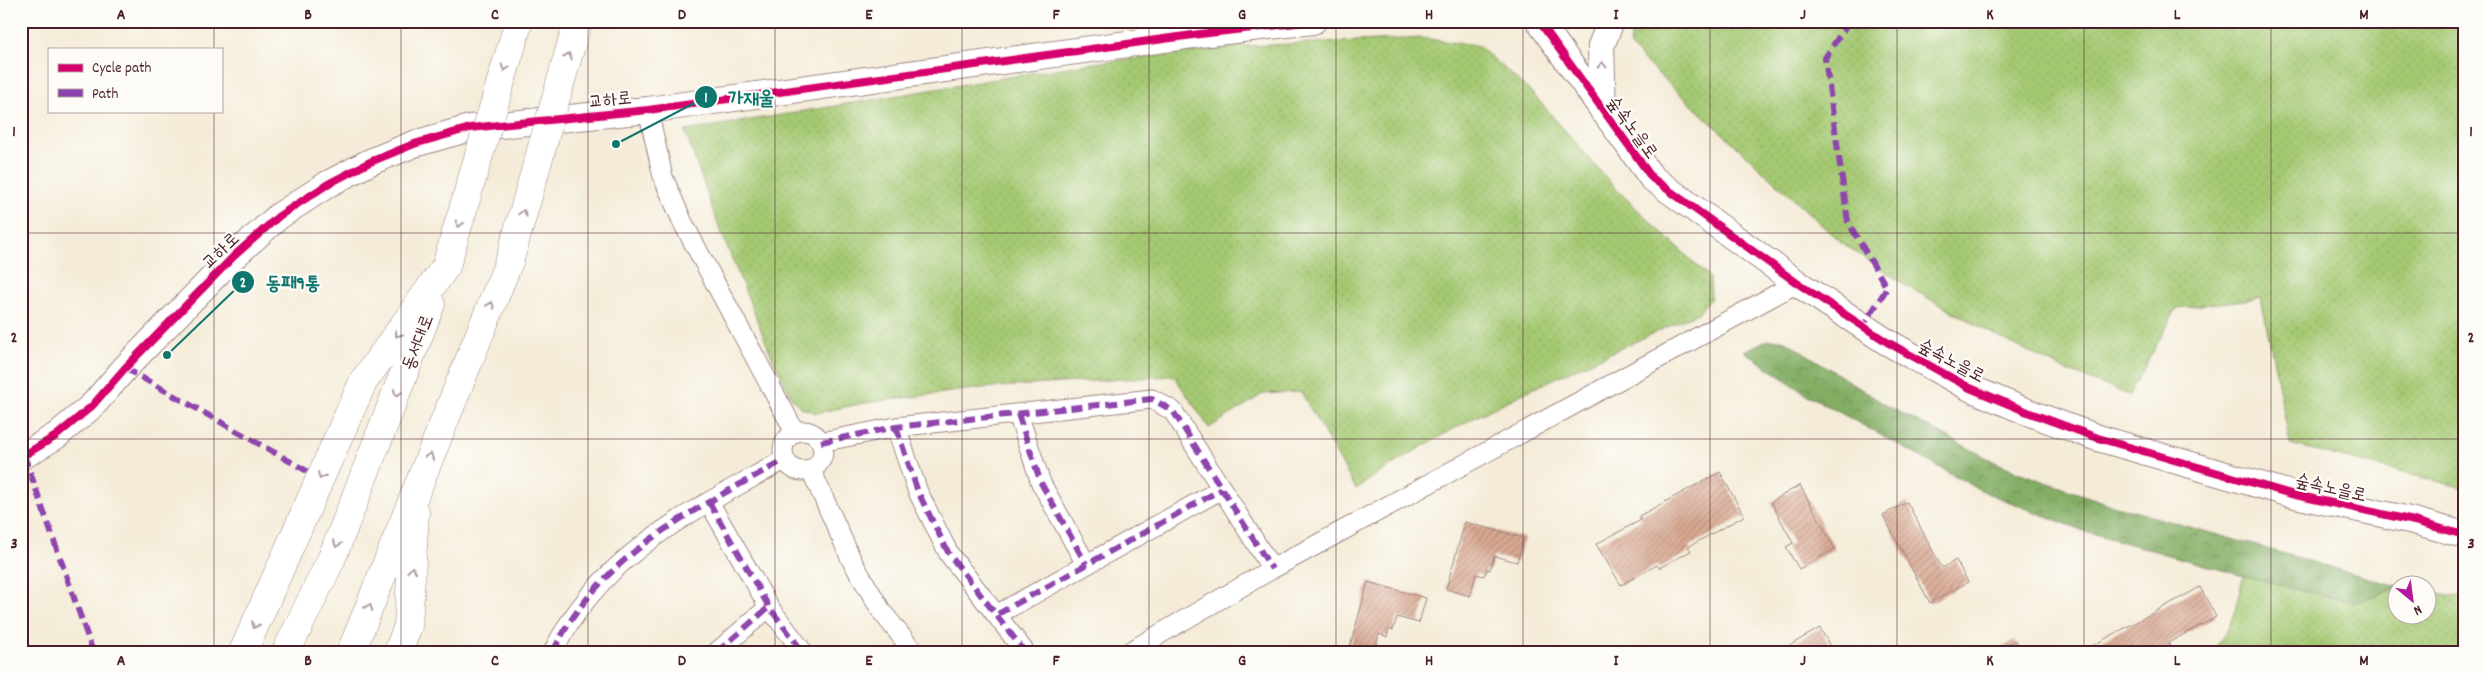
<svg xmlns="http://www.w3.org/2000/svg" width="2485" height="673" viewBox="0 0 2485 673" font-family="Dekko,'Poor Story',sans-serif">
<defs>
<pattern id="forest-crowns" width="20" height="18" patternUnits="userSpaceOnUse" patternTransform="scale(1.25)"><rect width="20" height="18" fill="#83ad64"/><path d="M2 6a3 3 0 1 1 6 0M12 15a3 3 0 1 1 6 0" fill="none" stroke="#6d8c53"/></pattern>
<pattern id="park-dots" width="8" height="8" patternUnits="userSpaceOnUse" patternTransform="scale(1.25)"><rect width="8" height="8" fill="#a4c972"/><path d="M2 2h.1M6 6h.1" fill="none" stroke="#8fac63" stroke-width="1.8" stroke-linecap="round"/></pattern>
<pattern id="building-hatch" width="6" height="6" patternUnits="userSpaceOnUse" patternTransform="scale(1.25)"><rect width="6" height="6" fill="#d9a993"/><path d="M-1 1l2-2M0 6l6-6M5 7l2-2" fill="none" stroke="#b28978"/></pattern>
</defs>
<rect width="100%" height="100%" fill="#fdfcf7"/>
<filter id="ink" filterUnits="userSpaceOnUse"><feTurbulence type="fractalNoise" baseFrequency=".02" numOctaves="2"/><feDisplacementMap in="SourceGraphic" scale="10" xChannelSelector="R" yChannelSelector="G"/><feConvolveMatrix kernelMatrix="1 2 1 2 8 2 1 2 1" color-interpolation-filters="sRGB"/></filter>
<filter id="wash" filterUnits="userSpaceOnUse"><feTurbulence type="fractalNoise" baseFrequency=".0096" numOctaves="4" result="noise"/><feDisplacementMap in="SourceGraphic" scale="20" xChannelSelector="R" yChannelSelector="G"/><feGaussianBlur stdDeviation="1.12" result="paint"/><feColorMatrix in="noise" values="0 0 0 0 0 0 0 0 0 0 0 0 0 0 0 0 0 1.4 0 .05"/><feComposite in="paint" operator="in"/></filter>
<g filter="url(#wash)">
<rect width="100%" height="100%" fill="#f4ecd8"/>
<path fill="url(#forest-crowns)" stroke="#666648" d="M1767 340H1783L1794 346 1886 405 1997 463 2026 475 2109 504 2397 586V588L2355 603 2243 576 2084 531 1984 492 1806 394 1744 351Z"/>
<path fill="url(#park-dots)" stroke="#77744e" d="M1638 21H2464V488L2290 444 2261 298 2177 308 2129 395 2067 371 1991 333 1910 288 1839 241 1642 59 1630 45 1632 30Z
M1422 38 1479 46 1534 95 1615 188 1710 278 1711 298 1698 313C1582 367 1461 415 1356 489L1301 392 1263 394 1209 428 1174 376 983 388 864 403 817 413 801 408 792 398 772 357 717 222 685 131 1086 64 1246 46Z
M2243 576 2355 603 2397 588 2398 616H2428V591L2464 598V652H2210C2233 631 2236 605 2243 576Z"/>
<g id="blocks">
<path fill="url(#building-hatch)" d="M1720 472 1744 516 1688 547 1691 551 1659 568 1657 565 1621 585 1596 544 1641 520 1639 516Z
M1800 485 1835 549 1799 569 1786 547 1793 543 1771 502Z
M1907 502 1942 568 1956 560 1968 582 1930 603 1883 515Z
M1465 522 1524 538 1517 562 1494 556 1490 570 1487 569 1484 576 1476 574 1470 596 1446 589Z
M1368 582 1426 598 1419 623 1397 617 1393 630 1389 629 1387 637 1379 634 1374 652H1356L1349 650Z
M2200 587 2216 617 2168 643 2173 652H2081Z
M1820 628 1833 652H1778Z
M2015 640 2021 652H1994Z"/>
</g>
</g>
<g filter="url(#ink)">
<use href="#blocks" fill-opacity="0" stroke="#9f8682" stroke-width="1"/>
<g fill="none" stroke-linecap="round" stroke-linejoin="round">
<g stroke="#9f8682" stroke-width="21">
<path id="street" d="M648 110 663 177 683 223 795 432
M1018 414 1041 483 1086 564
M896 427 918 492 949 554 1025 652
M783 451a20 20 0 1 1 40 0a20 20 0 1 1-40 0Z
M821 442 896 427 1152 399 1173 411 1272 569
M811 470 852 561 882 612 914 652
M709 502 769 607 803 652
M998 614 1222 489
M553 652C601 553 693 511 784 460
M717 652 769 607
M1129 652 1272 569 1797 283"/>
</g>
<g stroke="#9f8682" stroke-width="28">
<path id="secondary" d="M1539 21 1652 178 1797 283 1887 342 1970 388 2030 413 2098 438 2291 494 2414 521 2464 535
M1603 111 1601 46 1611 21
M21 457 56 436 92 406 125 368 234 256 279 216 328 184 370 162 414 144 470 128 648 110 1200 34 1313 21"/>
</g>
<g stroke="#9f8682" stroke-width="29">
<path id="highway" d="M243 652 363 382 446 266
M286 652 331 560 431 304
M351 652 510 259
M398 652 408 626 415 513"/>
</g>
<use href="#street" stroke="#fff" stroke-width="19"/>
<use href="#secondary" stroke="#fff" stroke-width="26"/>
<use href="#highway" stroke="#fff" stroke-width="28"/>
<g stroke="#9f8682" stroke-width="29" stroke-linecap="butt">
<path id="highway-bridge" d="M510 259 578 21
M446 266 519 21"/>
</g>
<use href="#highway-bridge" stroke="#fff" stroke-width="28"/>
<path stroke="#8e44ad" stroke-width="6" stroke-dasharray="12 6" stroke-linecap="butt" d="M1849 21 1825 58 1848 222 1887 288 1863 326
M125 368 307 471
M1018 414 1041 483 1086 564
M896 427 918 492 949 554 1025 652
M821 442 896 427 1152 399 1173 411 1272 569
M24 455 93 652
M709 502 769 607 803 652
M998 614 1222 489
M553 652C601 553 693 511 784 460
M717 652 769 607"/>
<g stroke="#fdfcf7" stroke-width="11">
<path id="cycleway" d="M1539 21 1652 178 1797 283 1887 342 1970 388 2030 413 2098 438 2291 494 2414 521 2464 535
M21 457 56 436 92 406 125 368 234 256 279 216 328 184 370 162 414 144 470 128 648 110 1200 34 1313 21"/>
</g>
<use href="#cycleway" stroke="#d6006c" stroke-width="8"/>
</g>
<defs><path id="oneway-chevron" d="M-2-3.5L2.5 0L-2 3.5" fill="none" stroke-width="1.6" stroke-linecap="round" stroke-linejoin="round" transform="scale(1.25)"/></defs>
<g stroke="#ae9aa0">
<use href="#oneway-chevron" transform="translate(568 56) rotate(-74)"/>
<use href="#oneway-chevron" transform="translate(1602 65) rotate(-91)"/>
<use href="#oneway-chevron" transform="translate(505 68) rotate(107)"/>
<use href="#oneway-chevron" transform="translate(523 213) rotate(-74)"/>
<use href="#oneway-chevron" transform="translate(459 224) rotate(107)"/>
<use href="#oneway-chevron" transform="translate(491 305) rotate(-68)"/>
<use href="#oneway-chevron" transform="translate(398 334) rotate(126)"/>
<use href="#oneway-chevron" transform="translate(397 393) rotate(111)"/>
<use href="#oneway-chevron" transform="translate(430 456) rotate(-68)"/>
<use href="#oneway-chevron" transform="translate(321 476) rotate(114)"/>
<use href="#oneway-chevron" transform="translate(337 544) rotate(111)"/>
<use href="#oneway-chevron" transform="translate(412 570) rotate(-86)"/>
<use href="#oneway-chevron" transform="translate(369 607) rotate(-68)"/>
<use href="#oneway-chevron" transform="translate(255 625) rotate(114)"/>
</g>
</g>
<path fill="none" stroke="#4a1f2b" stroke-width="1" stroke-opacity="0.55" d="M214 21V49M401 21V652M588 21V652M775 21V652M962 21V652M1149 21V652M1336 21V652M1523 21V652M1710 21V652M1897 21V652M2084 21V652M2271 21V652M214 111V652M21 233H2464M21 439H2464"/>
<g text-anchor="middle" stroke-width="4.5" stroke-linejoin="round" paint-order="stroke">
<g font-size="18" fill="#4a1f2b" stroke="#fdfcf7">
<text transform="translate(610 99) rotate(-6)" y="6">교하로</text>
<text transform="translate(1633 127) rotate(54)" y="6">숲속노을로</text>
<text transform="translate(220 250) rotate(-44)" y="6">교하로</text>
<text transform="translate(417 342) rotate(-69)" y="6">동서대로</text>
<text transform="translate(1952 360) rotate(28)" y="6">숲속노을로</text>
<text transform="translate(2331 487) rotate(13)" y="6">숲속노을로</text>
</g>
</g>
<path fill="none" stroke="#0f766e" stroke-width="2" d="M616 144L706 97M167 355L243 282"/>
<g fill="#0f766e" stroke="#fdfcf7" stroke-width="2">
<circle cx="616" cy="144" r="5"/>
<circle cx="167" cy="355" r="5"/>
<circle cx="706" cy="97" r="12"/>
<circle cx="243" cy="282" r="12"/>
</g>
<g font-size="15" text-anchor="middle" font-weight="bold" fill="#fff">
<text x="706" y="102">1</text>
<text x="243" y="287">2</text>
</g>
<g font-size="19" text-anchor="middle" font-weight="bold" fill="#0f766e" stroke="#fdfcf7" stroke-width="4.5" stroke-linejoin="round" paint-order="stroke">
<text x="751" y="104">가재울</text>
<text x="293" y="289">동패9통</text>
</g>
<rect width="2485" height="673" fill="none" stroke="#fdfcf7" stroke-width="55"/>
<rect x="48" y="48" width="175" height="65" fill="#fdfcf7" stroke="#b5a4a5"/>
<rect x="58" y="64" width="25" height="8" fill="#d6006c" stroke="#b5a4a5"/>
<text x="92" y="72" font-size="15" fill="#4a1f2b">Cycle path</text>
<rect x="58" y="89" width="25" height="8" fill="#8e44ad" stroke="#b5a4a5"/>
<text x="92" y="98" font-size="15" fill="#4a1f2b">Path</text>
<g transform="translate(2412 600) rotate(151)"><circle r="24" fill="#fdfcf7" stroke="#b5a4a5"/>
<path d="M0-4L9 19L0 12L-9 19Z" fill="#b5179e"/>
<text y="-8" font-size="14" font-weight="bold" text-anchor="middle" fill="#4a1f2b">N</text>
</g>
<rect x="28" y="28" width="2430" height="618" fill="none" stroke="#4a1f2b" stroke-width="2"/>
<g font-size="16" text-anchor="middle" font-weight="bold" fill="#4a1f2b">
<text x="121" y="19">A</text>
<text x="308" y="19">B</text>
<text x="495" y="19">C</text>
<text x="682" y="19">D</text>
<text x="869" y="19">E</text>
<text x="1056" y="19">F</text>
<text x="1242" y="19">G</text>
<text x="1429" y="19">H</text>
<text x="1616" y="19">I</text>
<text x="1803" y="19">J</text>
<text x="1990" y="19">K</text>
<text x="2177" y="19">L</text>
<text x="2364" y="19">M</text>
<text x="14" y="136">1</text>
<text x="2471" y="136">1</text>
<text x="14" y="342">2</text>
<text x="2471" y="342">2</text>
<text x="14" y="548">3</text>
<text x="2471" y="548">3</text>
<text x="121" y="665">A</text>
<text x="308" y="665">B</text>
<text x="495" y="665">C</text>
<text x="682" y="665">D</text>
<text x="869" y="665">E</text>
<text x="1056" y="665">F</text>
<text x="1242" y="665">G</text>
<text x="1429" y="665">H</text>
<text x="1616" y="665">I</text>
<text x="1803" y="665">J</text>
<text x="1990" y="665">K</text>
<text x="2177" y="665">L</text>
<text x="2364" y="665">M</text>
</g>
</svg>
